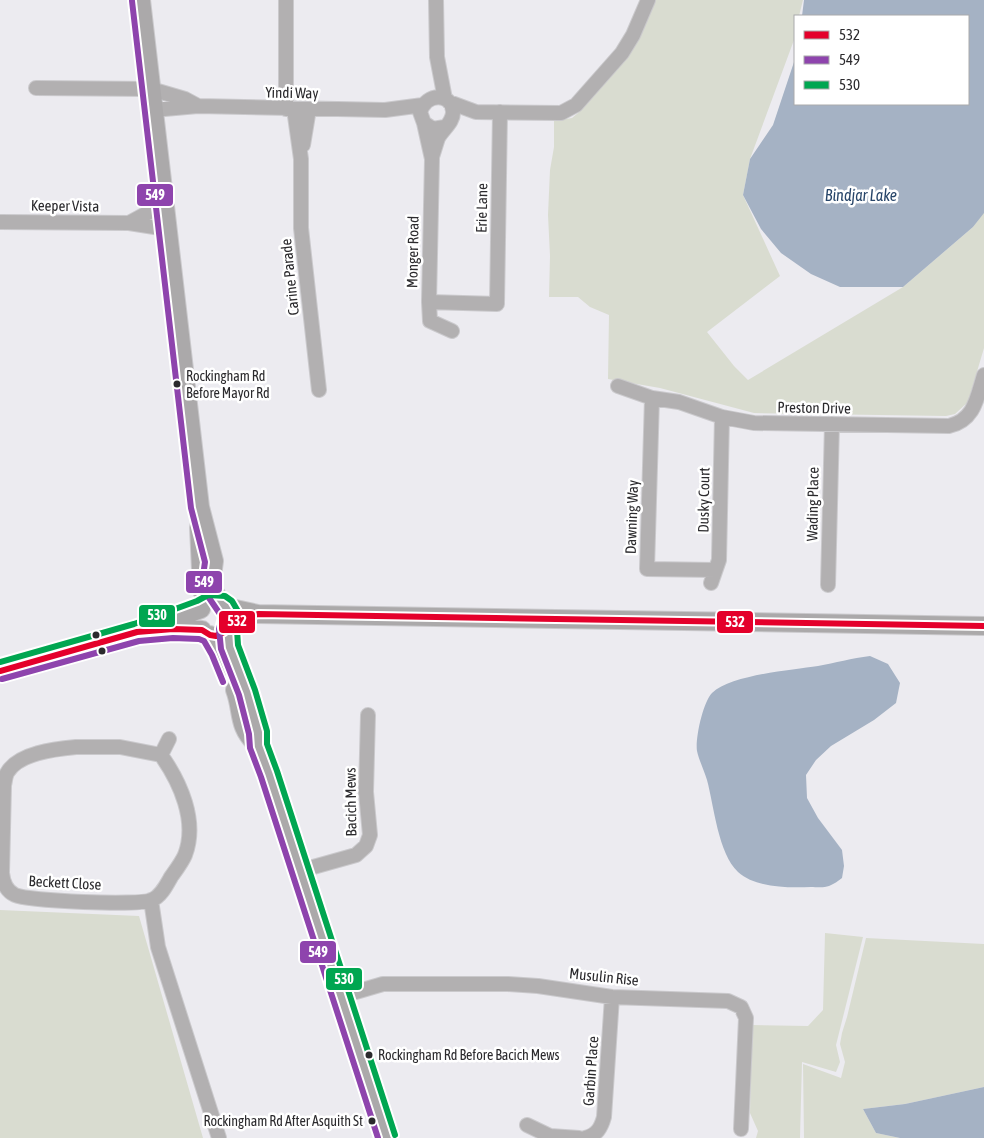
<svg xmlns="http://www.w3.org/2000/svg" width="984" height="1138" viewBox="0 0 984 1138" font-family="'Asap Condensed',sans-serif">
<rect width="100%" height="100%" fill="#ecebf0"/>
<path fill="#d9dcd0" d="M654 0H803L799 16H795L794 40 750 159 743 195 780 276 707 332 734 366 748 380 903 287 973 227 984 212V348L968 402 955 414 946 416 754 413 660 388 608 379 609 315 590 307 578 297H549L550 256 548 215 550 170 554 147V121L572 118 578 113Z
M0 910 139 916 203 1138H0Z
M825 933 863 937 836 1045 840 1062 836 1072 802 1062 800 1138H756L758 1131 750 1113 752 1025 808 1026 823 1010Z
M866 938 984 944V1087L905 1104 863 1109 876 1133 900 1138H804L803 1064 841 1078 845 1062 840 1044 842 1033 847 1017Z"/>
<path fill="#a5b2c4" d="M804 0H984V213L973 227 903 287H840L811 274 781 253 761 229 743 195 750 159 773 125 795 59V104H968V16H802Z
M870 656 888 664 900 683 896 703 874 720 831 746 816 760 806 775 807 798 818 818 842 850 844 866 842 878C838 881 834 884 829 886 824 888 816 887 811 887 788 888 756 888 738 872 718 853 714 806 707 780 704 770 699 760 697 751 695 739 703 702 712 693 731 675 791 670 818 666 835 663 852 658 870 656Z
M984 1087V1138H900L876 1133 863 1109 905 1104Z"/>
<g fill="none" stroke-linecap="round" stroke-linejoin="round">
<g stroke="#cac9cc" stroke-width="16">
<path id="minor" d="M286 0V109
M436 0 437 57 445 99
M36 88 151 89 185 99 198 106
M449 102 476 112 561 113 576 105 622 53 633 35 648 0
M294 109 301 159V228L319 390
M153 110 198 106 385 110 423 105
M424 123 432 159 429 302 430 321 452 331
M303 145 309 109
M432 157C434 151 436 144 438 138 443 129 454 122 453 111 451 93 427 92 420 112L424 123 433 129 445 127
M0 222 129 223 167 229
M129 223 164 204
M429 302 497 304 500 112
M618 386 652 398 679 402 722 417 754 423 949 426C975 420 977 397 984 375
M652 398 647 569 715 570
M711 583 719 560 722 417
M828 585 832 424
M76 747H120L161 755C180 782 198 821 185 855 182 862 176 870 171 877 166 886 161 896 152 900 139 906 28 901 15 895 6 891 3 882 2 873L4 785C5 782 5 777 7 773 18 753 55 749 76 747Z
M161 755 169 739
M299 871 356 855 366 846 370 835 366 792 368 715
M151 900 158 947 219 1138
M342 996 383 984H508L538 986 612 997 728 1001 741 1007 746 1018 741 1129
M527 1125 550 1136 579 1138
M585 1138C597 1135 601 1128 604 1117L612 997"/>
</g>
<g stroke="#cac9cc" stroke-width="20">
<path id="major" d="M141 0 200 507 214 561 212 576 213 590 222 604
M199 527 202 591
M226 607 258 614 984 626
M228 629 229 647 247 692 258 733V746L269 774 387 1138
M158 630 173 629 202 630
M210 635 220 651 226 666
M0 671 137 632 201 609
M235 690C243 711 237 726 256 744"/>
</g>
<use href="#minor" stroke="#b2b0b1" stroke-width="14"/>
<use href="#major" stroke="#aba9aa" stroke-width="18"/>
<g stroke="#fff" stroke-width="10">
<path id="bus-1" d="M0 671 137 632 173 629 202 630 210 635 216 636 224 632 230 624 258 614 984 626"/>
</g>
<g stroke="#fff" stroke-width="10">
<path id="bus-2" d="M132 1 191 508 205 562 203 576 205 592 222 617 219 629 221 649 239 695 249 734 250 748 261 777 378 1138
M2 679 139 641 173 638 199 639 204 641 212 655 223 682"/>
</g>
<g stroke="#fff" stroke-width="10">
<path id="bus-3" d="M0 662 134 624 197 601 208 595 225 596 232 601 239 613 237 630 238 645 255 690 267 731V744L277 771 395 1135"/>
</g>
<use href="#bus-1" stroke="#e4002b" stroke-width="6"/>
<use href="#bus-2" stroke="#8e44ad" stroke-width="6"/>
<use href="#bus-3" stroke="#00a651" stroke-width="6"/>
</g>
<g fill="#2b2a2d" stroke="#fff" stroke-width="2">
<circle cx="177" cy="384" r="4.5"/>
<circle cx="96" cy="635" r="4.5"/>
<circle cx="102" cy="651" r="4.5"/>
<circle cx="369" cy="1055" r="4.5"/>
<circle cx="372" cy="1121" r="4.5"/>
</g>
<g text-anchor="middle" stroke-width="5" stroke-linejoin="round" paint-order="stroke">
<g font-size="14" fill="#2b2a2d" stroke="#fff" text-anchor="start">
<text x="186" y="381">Rockingham Rd<tspan x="186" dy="17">Before Mayor Rd</tspan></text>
<text x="378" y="1060">Rockingham Rd Before Bacich Mews</text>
<text x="363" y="1126" text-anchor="end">Rockingham Rd After Asquith St</text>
</g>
<g font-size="15" fill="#2b2a2d" stroke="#fff">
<text transform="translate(292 93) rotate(1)" y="5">Yindi Way</text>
<text transform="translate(65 206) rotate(1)" y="5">Keeper Vista</text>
<text transform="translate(482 208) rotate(-89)" y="5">Erie Lane</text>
<text transform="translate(413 252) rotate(-89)" y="5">Monger Road</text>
<text transform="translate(290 277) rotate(-96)" y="5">Carine Parade</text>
<text transform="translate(814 408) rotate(1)" y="5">Preston Drive</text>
<text transform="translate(704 500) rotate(-89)" y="5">Dusky Court</text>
<text transform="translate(813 504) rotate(-89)" y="5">Wading Place</text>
<text transform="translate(632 517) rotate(-88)" y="5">Dawning Way</text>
<text transform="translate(351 802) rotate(-91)" y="5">Bacich Mews</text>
<text transform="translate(65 883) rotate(3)" y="5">Beckett Close</text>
<text transform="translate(604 977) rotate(6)" y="5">Musulin Rise</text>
<text transform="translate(591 1071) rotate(-86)" y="5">Garbin Place</text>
</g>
<g font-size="16" font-style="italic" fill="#274569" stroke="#fff">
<text x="861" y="201">Bindjar Lake</text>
</g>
</g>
<g stroke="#fff" stroke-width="2">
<rect x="136" y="183" width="38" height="24" rx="5" fill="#8e44ad"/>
<rect x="185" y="570" width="38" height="24" rx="5" fill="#8e44ad"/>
<rect x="138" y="604" width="38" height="24" rx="5" fill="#00a651"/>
<rect x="218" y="610" width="38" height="24" rx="5" fill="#e4002b"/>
<rect x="716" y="610" width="38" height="24" rx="5" fill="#e4002b"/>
<rect x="299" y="940" width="38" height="24" rx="5" fill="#8e44ad"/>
<rect x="325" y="967" width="38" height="24" rx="5" fill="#00a651"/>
</g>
<g font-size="14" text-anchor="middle" font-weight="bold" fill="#fff">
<text x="155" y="200">549</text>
<text x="204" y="587">549</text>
<text x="157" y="620">530</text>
<text x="237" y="626">532</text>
<text x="735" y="627">532</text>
<text x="318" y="957">549</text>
<text x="344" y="984">530</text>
</g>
<rect x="794" y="15" width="175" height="90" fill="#ffffff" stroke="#aaaaab"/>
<rect x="804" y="31" width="25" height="8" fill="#e4002b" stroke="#aaaaab"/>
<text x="839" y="40" font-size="15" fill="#2b2a2d">532</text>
<rect x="804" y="56" width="25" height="8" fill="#8e44ad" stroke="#aaaaab"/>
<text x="839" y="65" font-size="15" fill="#2b2a2d">549</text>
<rect x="804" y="81" width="25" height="8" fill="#00a651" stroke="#aaaaab"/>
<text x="839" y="90" font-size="15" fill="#2b2a2d">530</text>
</svg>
